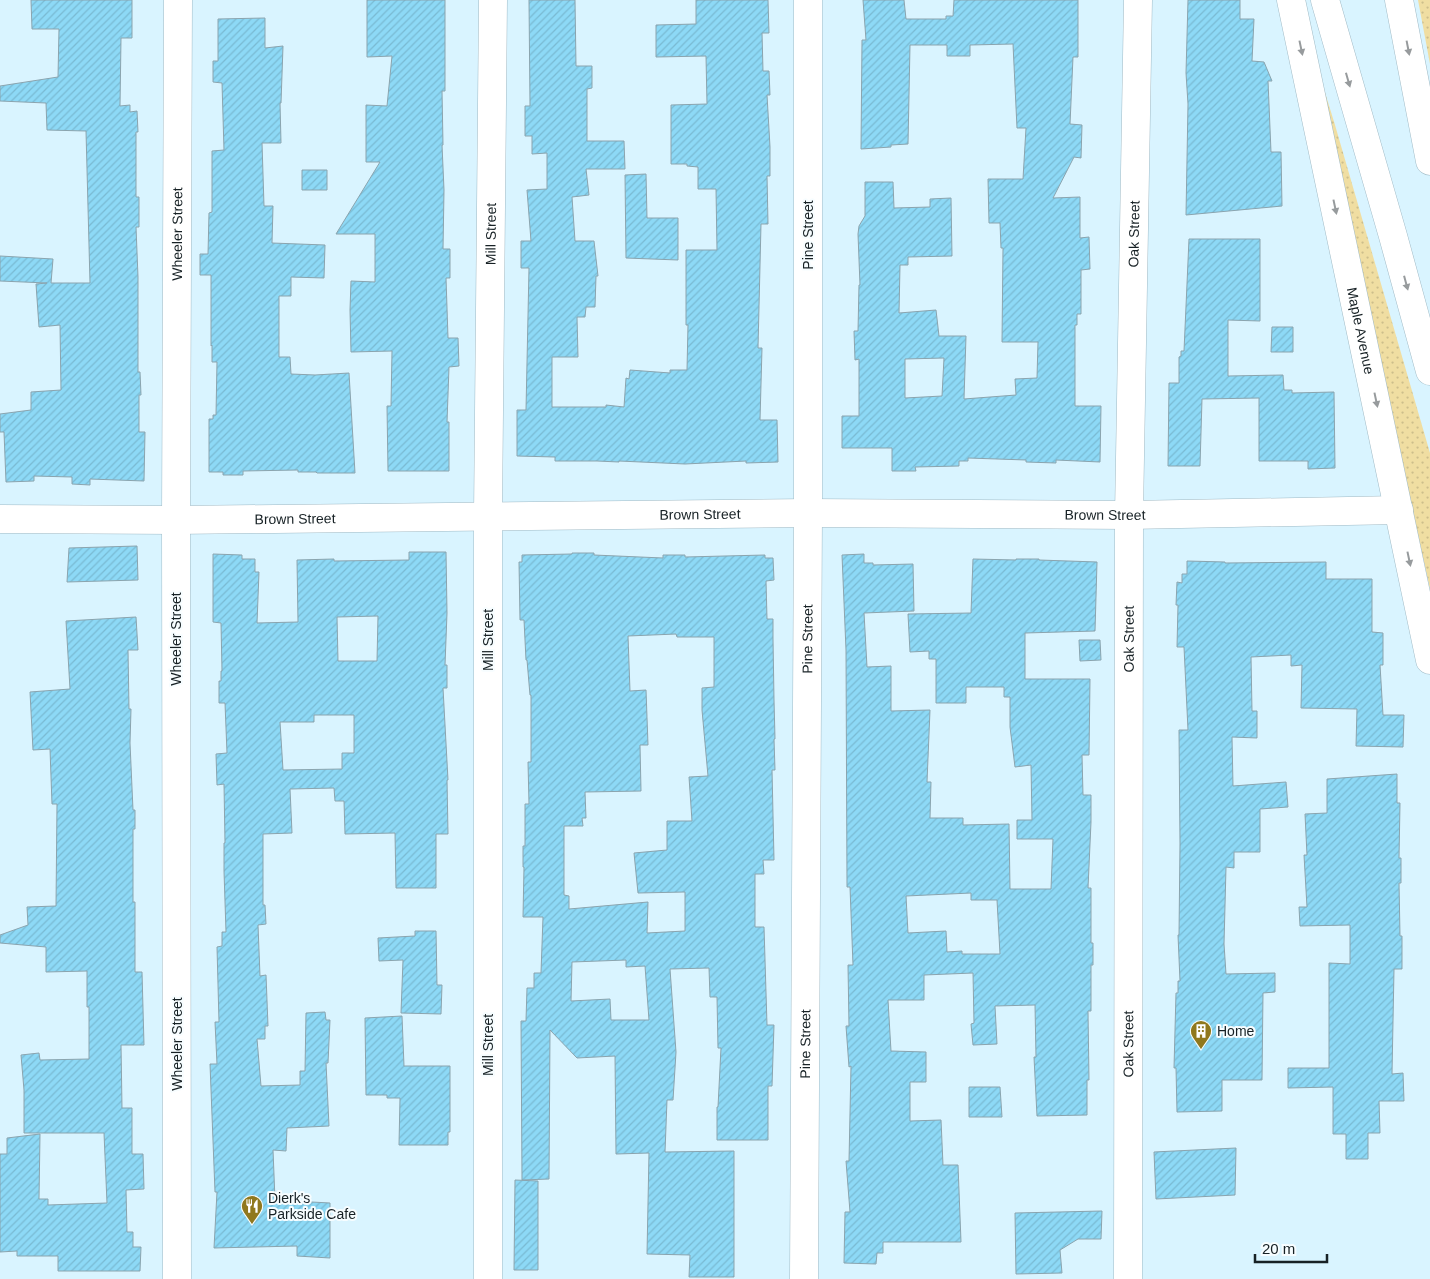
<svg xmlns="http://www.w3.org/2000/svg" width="1430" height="1279" viewBox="0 0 1430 1279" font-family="Helvetica,sans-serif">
<defs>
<pattern id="grass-dots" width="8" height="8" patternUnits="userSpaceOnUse" patternTransform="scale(1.25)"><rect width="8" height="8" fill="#f0dea2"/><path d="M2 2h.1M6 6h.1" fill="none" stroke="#cdbe8b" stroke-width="1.8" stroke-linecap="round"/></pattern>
<pattern id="building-hatch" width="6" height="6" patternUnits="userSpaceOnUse" patternTransform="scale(1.25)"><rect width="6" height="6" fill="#8dd9f6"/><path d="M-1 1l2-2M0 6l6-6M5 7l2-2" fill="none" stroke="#79bad3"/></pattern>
</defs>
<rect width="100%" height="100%" fill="#d9f4ff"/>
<path fill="url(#grass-dots)" d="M1418 0H1430V64Z
M1303 21 1335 125 1430 453V589Z"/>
<path fill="url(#building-hatch)" stroke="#8ba4ae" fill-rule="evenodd" d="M31 0H132V38H121L120 106 130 105V112L137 111 138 132H136V197H139V227H136L138 277V372H140L141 395H139V432H145L144 481 90 479V485L72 484V477L34 476V481L6 482 4 432H0V414L31 410V392L61 390 60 325 39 327 36 284 47 283 0 281V256L53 259 51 283H90L86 131 47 130 46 103 0 101V86L58 77 59 29H32Z
M367 0H445V91H442L443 145H442L444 190 443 249H450V278H446L448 338H458L459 366 449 367 447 422H449V471H388L387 406H391L392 351 351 352 350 310 351 281 375 282V234H336L380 162H366V105L387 106 392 56 367 57Z
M529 0H575L576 66H592V88L587 89V141H624L625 169H586L589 195 572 197 575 241H594L598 276H596L595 307H586L585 317H577L578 357H552V407H606V405L624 407 626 378 629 379 630 370 670 373V370H687L688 325H686V250H717L716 189H698V167L687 166V164H671V105L707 104 706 56 656 57V25L696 24V0H768L769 33H762L763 71H769L770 95H767L770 147V176H767L768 224H761L758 348H762L760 420H777L778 462 746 463V461L685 464 619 461V462L597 461H555V457L517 456V410H526L529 268H521V241H531L527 190 547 189V153L532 154V136H525V106H530Z
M863 0H904L906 19H946V16H953L954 0H1078V57H1073L1070 124 1082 125 1081 158 1074 157 1053 198 1080 197V238L1089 237 1090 269 1081 270V314H1077V325H1075V406H1101L1100 462 1056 460V463L1026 462V460L968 458V461H959V466L915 467 916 471H892V448H842V416H859V359L855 360 854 331H858L859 285H860L858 234 859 226 865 216V182H893L894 208 930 207V199L951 198 952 256 908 257V265H900L899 313 936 310 939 336H966L964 399 1016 395 1015 379 1037 378 1038 342H1002L1003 248H1001L1000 223H989L988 179H1023L1026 128H1017L1013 44 970 45V56H947V45H910L908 144 891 145V147L861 149 862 40H866ZM944 358 942 396 905 398V359Z
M1188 0H1240V19H1254L1252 61 1264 62 1272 81H1268L1271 152H1281L1282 206 1186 215 1188 104 1186 73Z
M265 18V48L283 46 281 103H280L281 143H262L264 206H273L272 243 325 245 324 278 291 277V296H279V357H290L291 374 315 375 349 373 355 473H317L316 472H298V470L243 471V475H223V472H209V419H213V415H216L217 362H212V345L211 346V275H200V254H208L209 213 212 212V151L224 150 222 83 213 82V61H218V19Z
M302 170H327V190H302Z
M646 174 647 218H678V260L626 258 625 175Z
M1189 239H1260V321L1228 320V376L1283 375 1284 390H1292V393L1334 392 1335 468 1308 469V461H1259V398L1202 399 1200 466H1168L1169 383H1179V357L1181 356V351H1184Z
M1272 327H1293V352H1271Z
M137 546 138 580 67 582 69 548Z
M409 552H446L447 613 445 665H447V688H443L448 780H447L448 834H436V888H396L395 833 345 834 344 801H335L334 788 290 789 292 833 263 834V905H265L266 924 258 925 260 976 266 975 268 1026H265V1039H257L261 1086 300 1085V1071H305L306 1013 325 1012 326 1020H330L328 1063H326L329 1126 287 1128 286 1151 273 1150 275 1200 330 1203V1258L297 1256V1246L214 1248 217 1192H215L210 1064H217L215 1022H219L217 947 222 946V932H226L224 871V843H225L224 784 217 785 216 754 227 753 225 703H219V681H221V671H222L221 623 213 622V554L242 555V559H255V572H259L257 623 298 622 297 560 334 559V561L409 560ZM378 616 377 661H338L337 617ZM314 715H354V753H342V769L283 770 280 722H314Z
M572 553H594V555L663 558V555H685V557L765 555V558H773L774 580 766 581 767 619H773V639L774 700 775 739H774L775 770H772L774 860H763L764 874H755V927H764L767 1025H774L772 1086H768V1140H717V1107H718L721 1048H718L717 997H710L709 968 670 969 676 1052 673 1100H667L665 1152 734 1151V1277H689L690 1255 647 1254 649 1153 616 1154 615 1056 577 1058 550 1030 549 1179 522 1180 521 1021H526L527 988H534V973H541L543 917H523L524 867H523V846H525V804H529L528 762H531V695H530L527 660H526L524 620H520L519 562H522V555L572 554ZM676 634 677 637H714V687L702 688V710L708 776 689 777 692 821H667V850L634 853 638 893 685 892V931L647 933 648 902 569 909V896L564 895V826H583L582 818H586L585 792 641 791 640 745H648L646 690 630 691 628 636ZM626 960V967L645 966 649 1020H611L610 999 571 1001 572 962Z
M864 554V563H873V565L913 564 914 611 864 613 867 667 891 666V711L930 710 927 782H931L930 818H963V825L1009 824 1010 889H1051L1053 839H1017V820H1032L1031 765 1015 767 1010 727V697H1004V687H966V703H936V659H929V651L910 652 908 614 971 613 973 559 1016 560V559H1039V560L1097 562 1095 631 1025 633V679H1090L1089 755H1082L1083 795H1091V822L1088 888H1091V943H1093V965H1091V1011H1088L1089 1080H1087V1115L1037 1116 1034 1057H1036L1035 1005 995 1006 997 1044 973 1045 971 1024 974 1023 973 973 924 975V1000H888L891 1051 926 1052V1082H910V1121L941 1120 943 1165H958L961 1242H883V1253H877L876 1264 844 1263 845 1212H850L846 1161H849L851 1066 849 1067 846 1026H849L848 965H853L850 887H847L846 650 842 555ZM971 893V900H997L1000 954H962V951L947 952 946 931 908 933 906 896Z
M1187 561 1225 562V563L1326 562V579H1372V632L1383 633V665H1380L1383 715H1404L1403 747 1356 746 1357 709 1301 708 1302 665 1291 666V655L1251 657 1252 711H1257V738L1232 737 1233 786 1286 782 1288 807 1260 809V852H1234V868L1226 867 1224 944 1226 974 1275 973V992L1263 993 1262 1080H1222V1111L1177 1112 1176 1068H1174L1176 993H1178V981H1180L1178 935H1179L1180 844 1179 730H1188L1184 647H1177L1178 605H1176L1177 582 1182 583V574H1187Z
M136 617 138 650H128L129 709H131L130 743 133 810H135V829H133V902H135V972H142L144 1045H121L122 1108H132V1154H143L144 1189 126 1190 127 1232H133V1247H141L140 1271H58V1256H17V1251L0 1252V1154H7V1138L40 1134 39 1199H48V1205L107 1203 104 1133H24V1090L21 1055 39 1053 40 1060 89 1059V1007H87V971L46 972V947L0 943V935L28 925 27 907 56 906 57 804H52L50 749 33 750 30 692 70 689 66 621Z
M1079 640H1100L1101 660 1080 661Z
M1397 774V803H1400L1399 858H1401V883H1399L1400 936H1402V969H1394L1392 1074 1403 1073 1404 1101H1379L1380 1133H1368V1159H1346V1134H1333V1087L1288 1088V1068H1329V963L1350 964V925L1300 926 1299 907H1307L1304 855H1307L1305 814 1327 813V779Z
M415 931H436L437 985H442L441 1014 401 1013 403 960 379 961 378 938 415 936Z
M402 1016 404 1066H450V1132H448V1145H399L400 1098H387V1095H366L365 1018Z
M969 1087H1000L1002 1117H969Z
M1236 1148 1235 1195 1156 1199 1154 1152Z
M515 1180 538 1181V1270H514Z
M1102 1211 1101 1239H1078L1060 1250 1062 1273 1016 1274 1015 1213Z"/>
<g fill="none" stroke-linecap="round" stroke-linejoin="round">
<g stroke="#a0bac5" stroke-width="29">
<g id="street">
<path id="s1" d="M0 519 176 520 808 513 1129 515 1399 510"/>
<path id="s2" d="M177 1279 176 520 178 0"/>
<path id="s3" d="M488 1279V515L493 0"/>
<path id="s4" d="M804 1279 808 513V0"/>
<path id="s5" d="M1128 1279 1129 515 1138 0"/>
</g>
</g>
<g stroke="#a0bac5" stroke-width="29">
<g id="secondary">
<path id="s6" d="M1291 0 1430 660"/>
</g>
</g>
<g stroke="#a0bac5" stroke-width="29">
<path id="highway" d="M1325 0 1393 236 1430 371
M1399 0 1430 161"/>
</g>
<use href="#street" stroke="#fff" stroke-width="28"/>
<use href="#secondary" stroke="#fff" stroke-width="28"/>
<use href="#highway" stroke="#fff" stroke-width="28"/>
</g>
<defs><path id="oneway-solid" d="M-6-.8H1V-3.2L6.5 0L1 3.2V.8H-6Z" transform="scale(1.25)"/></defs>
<g fill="#979b9d">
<use href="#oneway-solid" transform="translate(1301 48) rotate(78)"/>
<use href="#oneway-solid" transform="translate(1408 48) rotate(79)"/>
<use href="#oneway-solid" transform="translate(1348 80) rotate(74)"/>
<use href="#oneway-solid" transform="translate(1335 207) rotate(78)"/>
<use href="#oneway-solid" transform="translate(1406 283) rotate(75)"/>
<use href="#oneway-solid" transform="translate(1376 400) rotate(78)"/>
<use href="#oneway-solid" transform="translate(1409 559) rotate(78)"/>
</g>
<defs>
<g id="building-pin" transform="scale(1.125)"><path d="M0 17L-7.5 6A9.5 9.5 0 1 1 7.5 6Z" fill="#90781d" stroke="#f7fdff"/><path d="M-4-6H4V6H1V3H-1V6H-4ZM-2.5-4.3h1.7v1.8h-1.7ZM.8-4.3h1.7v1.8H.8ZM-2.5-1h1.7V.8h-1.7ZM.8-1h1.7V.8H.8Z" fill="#fff"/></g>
<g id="restaurant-pin" transform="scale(1.125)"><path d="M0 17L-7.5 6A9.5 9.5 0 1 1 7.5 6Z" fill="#90781d" stroke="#f7fdff"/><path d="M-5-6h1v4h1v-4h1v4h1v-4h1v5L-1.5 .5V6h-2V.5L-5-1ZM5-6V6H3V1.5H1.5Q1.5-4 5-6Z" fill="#fff"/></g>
</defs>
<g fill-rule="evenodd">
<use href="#building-pin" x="1201" y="1031"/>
<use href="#restaurant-pin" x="252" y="1206"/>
</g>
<g text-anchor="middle" stroke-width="4" stroke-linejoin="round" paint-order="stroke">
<g font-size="14" fill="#172125" stroke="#f7fdff">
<text dy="5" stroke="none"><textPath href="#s2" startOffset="1045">Wheeler Street</textPath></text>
<text dy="5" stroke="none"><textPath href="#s3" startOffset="1045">Mill Street</textPath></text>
<text transform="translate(808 235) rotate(-90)" y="5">Pine Street</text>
<text dy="5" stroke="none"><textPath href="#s5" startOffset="1045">Oak Street</textPath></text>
<text dy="5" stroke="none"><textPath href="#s6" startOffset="338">Maple Avenue</textPath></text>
<text dy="5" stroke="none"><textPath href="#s1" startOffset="700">Brown Street</textPath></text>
<text dy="5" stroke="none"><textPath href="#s1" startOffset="1105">Brown Street</textPath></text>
<text dy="5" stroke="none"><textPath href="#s1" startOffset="295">Brown Street</textPath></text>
<text transform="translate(176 639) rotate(-90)" y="5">Wheeler Street</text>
<text dy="5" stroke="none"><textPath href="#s5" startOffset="640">Oak Street</textPath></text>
<text transform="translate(488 640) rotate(-90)" y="5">Mill Street</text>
<text dy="5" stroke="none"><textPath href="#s4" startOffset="640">Pine Street</textPath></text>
<text transform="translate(177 1044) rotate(-90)" y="5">Wheeler Street</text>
<text dy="5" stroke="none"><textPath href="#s4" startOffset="235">Pine Street</textPath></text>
<text dy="5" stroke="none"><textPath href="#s5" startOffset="235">Oak Street</textPath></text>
<text transform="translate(488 1045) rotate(-90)" y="5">Mill Street</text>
</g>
<g font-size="14" fill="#172125" stroke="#f7fdff" text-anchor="start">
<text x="1217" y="1036">Home</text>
<text x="268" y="1203">Dierk's<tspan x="268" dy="16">Parkside Cafe</tspan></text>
</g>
</g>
<path d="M1255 1254v8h72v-8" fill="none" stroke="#172125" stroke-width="2.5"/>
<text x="1262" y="1254" font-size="15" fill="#172125" stroke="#f7fdff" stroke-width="4" paint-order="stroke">20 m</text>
</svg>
